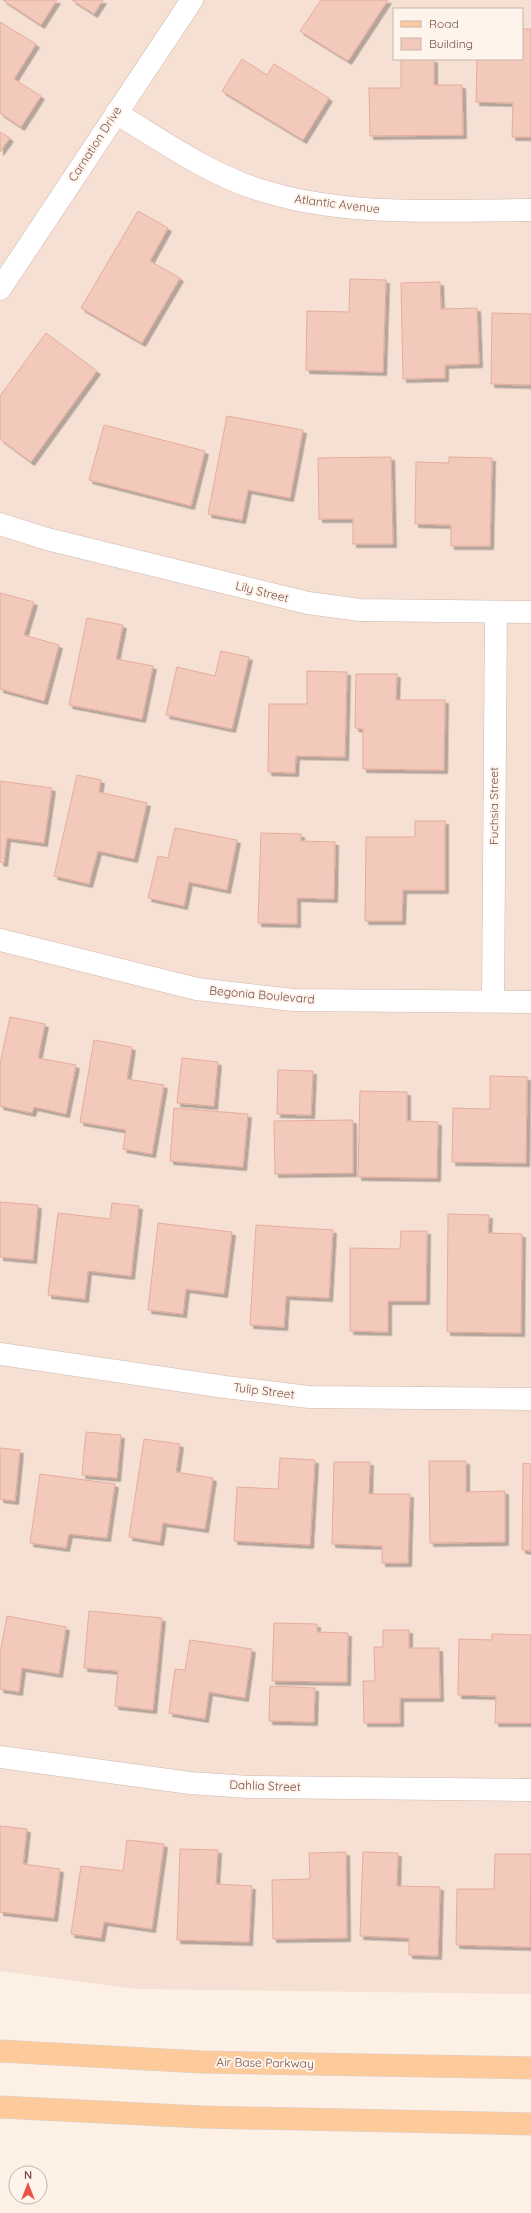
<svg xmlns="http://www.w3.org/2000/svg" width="531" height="2213" viewBox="0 0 531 2213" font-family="Quicksand,sans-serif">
<defs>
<filter id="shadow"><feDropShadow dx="3.5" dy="3.5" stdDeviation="0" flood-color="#0004"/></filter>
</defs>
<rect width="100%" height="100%" fill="#fdf0e5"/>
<path fill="#f5e0d3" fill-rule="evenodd" d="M0 0H531V1994L136 1989 0 1971ZM394 9H522V59H394Z"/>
<path fill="#f3c9bc" stroke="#e6ac9c" filter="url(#shadow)" d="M3 0H57L41 25Z
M72 0H103L94 14Z
M321 0H388L348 61 300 31Z
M0 22 36 44 14 79 41 96 21 127 0 113Z
M522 29H531V137H512L513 103 476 102 477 59H522Z
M242 59 267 75 274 64 329 98 303 140 222 91Z
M401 59H434V85H462L463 135 370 136 369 88H401Z
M0 132 10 138 0 152Z
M138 211 168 228 150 261 180 278 142 343 81 308Z
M350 279 386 280 383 372 306 370 307 311 349 312Z
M440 282 441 309 477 308 479 364 445 365V378L403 379 401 283Z
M492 313 531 314V385L491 384Z
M46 333 97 371 31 462 0 439V396Z
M227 416 303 430 290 498 248 490 242 520 208 514Z
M104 425 205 451 191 506 89 480Z
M391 457 393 544H353V519H319L318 458Z
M449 457 492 458 490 546H451V525L415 524 416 462 449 463Z
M0 593 34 602 24 635 59 645 44 701 0 689Z
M87 618 123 625 116 659 153 666 142 719 69 705Z
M221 651 249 657 232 729 166 715 177 667 215 676Z
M307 671 347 672 345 757 296 756 295 773 268 772 269 704H307Z
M356 674H397L396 700H445L444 770 363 769V729L355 728Z
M77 775 101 780 99 792 147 803 134 859 98 851 89 884 54 876Z
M0 781 52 788 44 843 7 838 4 863 0 862Z
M415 821H445V890H403L402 921H365L366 837H415Z
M175 828 237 840 227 890 189 882 184 906 148 898 158 856 168 858Z
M261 833 301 834V841L335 842 334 899 297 898V924L258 923Z
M10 1017 45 1024 38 1058 76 1065 66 1114 34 1107 32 1113 0 1106V1064Z
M94 1040 132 1047 127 1079 164 1085 152 1154 123 1149 126 1130 80 1122Z
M182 1058 218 1062 214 1106 177 1103Z
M278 1070 313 1071 311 1115 277 1114Z
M490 1076 527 1077 526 1163 452 1162 453 1108 490 1109Z
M360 1091 407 1092V1121L438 1122 437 1178 358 1177Z
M174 1108 248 1114 243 1167 170 1161Z
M353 1120V1173L275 1174 274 1121Z
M0 1202 38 1205 33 1260 0 1257Z
M112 1203 139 1206 131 1276 88 1271 85 1299 48 1295 58 1213 110 1219Z
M448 1214 489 1215 488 1233 522 1234 521 1333 447 1332Z
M158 1223 232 1232 224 1294 186 1289 183 1314 148 1310Z
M256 1225 333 1230 329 1298 286 1296 284 1327 250 1325Z
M401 1231H427L426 1301H388V1332L350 1331V1248L400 1249Z
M86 1432 121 1435 117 1478 82 1475Z
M144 1439 180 1444 176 1472 213 1478 205 1529 163 1523 160 1542 129 1537Z
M0 1448 20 1450 15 1501 0 1499Z
M280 1458 315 1460 310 1545 234 1541 237 1487 278 1489Z
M429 1461H466V1492L505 1491V1542L430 1543Z
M334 1462H370L369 1494H410L408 1563H382V1546L332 1544Z
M523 1463 531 1464V1551L522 1550Z
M40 1474 115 1484 107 1538 69 1534 66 1548 30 1543Z
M89 1611 162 1618 153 1710 115 1706 118 1671 84 1668Z
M7 1616 66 1627 59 1674 22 1668 19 1692 0 1689V1653Z
M274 1623 317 1624V1632L348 1633 347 1682 272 1681Z
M383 1630H409V1648H439L440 1698H400V1723H364L363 1681H375L374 1647H383Z
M492 1634 531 1635V1723H495L496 1696 458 1695 459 1639 492 1640Z
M190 1640 252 1649 245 1698 209 1692 205 1719 169 1713 175 1669 185 1670Z
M270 1686 315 1688 314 1722 269 1721Z
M0 1826 27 1829 23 1864 60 1869 54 1918 0 1912Z
M127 1840 164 1844 152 1929 104 1922 101 1938 71 1934 81 1866 123 1871Z
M180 1849 218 1850 216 1884 252 1886 249 1942 177 1940Z
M346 1852 347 1938 273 1939 272 1880 310 1879 309 1853Z
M363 1852 398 1853 397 1886 440 1887 438 1956 409 1955V1938L360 1936Z
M495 1854H531L530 1947 456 1945 457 1889H494Z"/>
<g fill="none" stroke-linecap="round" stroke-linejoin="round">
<g stroke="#d1b8ad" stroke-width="23">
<path id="street" d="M116 113C161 140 207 173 257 189 345 218 440 210 531 210
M0 289 192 0
M0 524 47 539 308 603 360 610 531 612
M0 940 197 989 293 1000 531 1002
M493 1001 496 612
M0 1354 225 1387 309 1397 531 1399
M0 1757 190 1783 248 1787 531 1790"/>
</g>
<g stroke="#d9cfcc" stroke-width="23">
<path id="primary" d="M0 2051 201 2062 531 2068
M0 2107 202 2117 531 2124"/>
</g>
<use href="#street" stroke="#fff" stroke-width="22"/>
<use href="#primary" stroke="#fdca9c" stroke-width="22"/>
</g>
<g text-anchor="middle" stroke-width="4" stroke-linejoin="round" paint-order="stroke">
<g font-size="12" fill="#765249" stroke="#fff4ec">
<text transform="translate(95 144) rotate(-57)" y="4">Carnation Drive</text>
<text transform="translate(337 204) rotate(7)" y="4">Atlantic Avenue</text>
<text transform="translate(262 592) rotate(14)" y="4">Lily Street</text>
<text transform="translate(494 806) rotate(-90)" y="4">Fuchsia Street</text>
<text transform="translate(262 995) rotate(5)" y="4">Begonia Boulevard</text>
<text transform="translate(264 1391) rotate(7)" y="4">Tulip Street</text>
<text transform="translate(265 1786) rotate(2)" y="4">Dahlia Street</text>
<text transform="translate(265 2063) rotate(1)" y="4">Air Base Parkway</text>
</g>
</g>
<rect x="393" y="8" width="130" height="52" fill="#fff4ec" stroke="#c8b3ab"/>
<rect x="401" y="21" width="20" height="6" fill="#fdca9c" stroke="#c8b3ab"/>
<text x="429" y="28" font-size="12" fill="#765249">Road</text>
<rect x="401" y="38" width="20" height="12" fill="#f3c9bc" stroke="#c8b3ab"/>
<text x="429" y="48" font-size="12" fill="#765249">Building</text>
<g transform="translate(28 2185)"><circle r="19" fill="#fff4ec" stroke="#c8b3ab"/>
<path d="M0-3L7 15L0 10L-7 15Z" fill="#e95247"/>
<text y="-6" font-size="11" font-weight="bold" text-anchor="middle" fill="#765249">N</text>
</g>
</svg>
